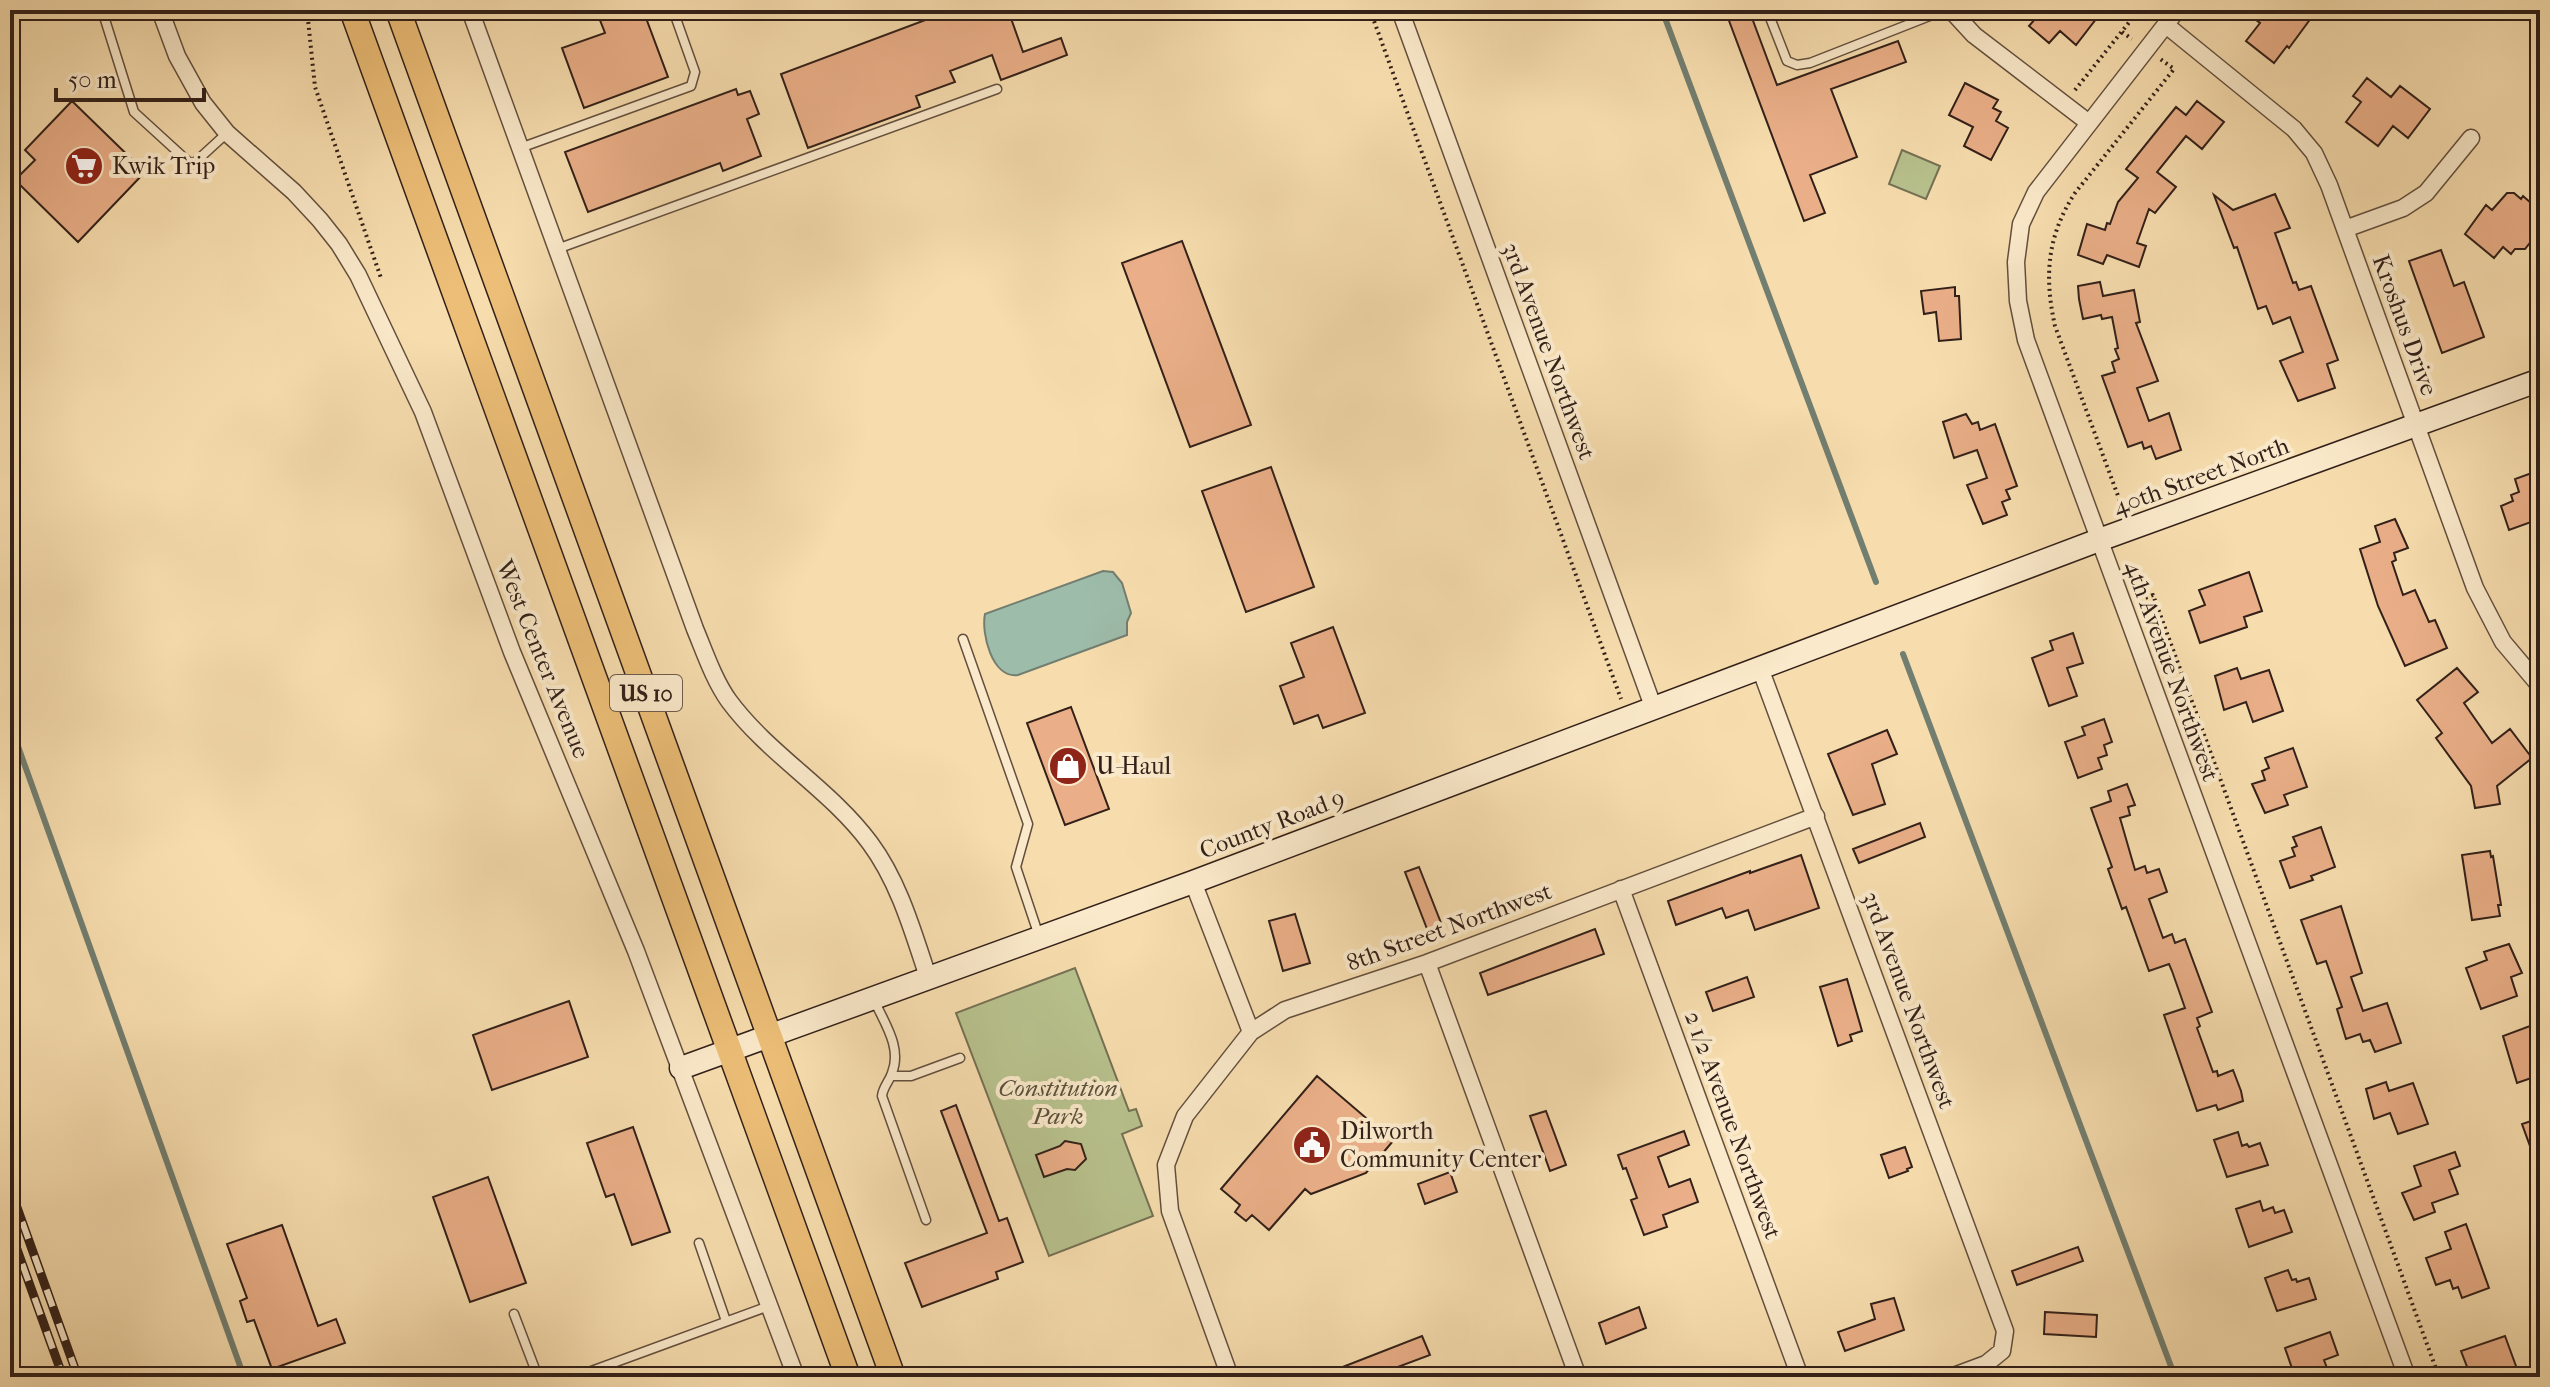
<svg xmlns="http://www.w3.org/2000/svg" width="2550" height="1387" viewBox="0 0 2550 1387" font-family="'IM FELL French Canon',serif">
<rect width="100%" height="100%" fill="#f7ddae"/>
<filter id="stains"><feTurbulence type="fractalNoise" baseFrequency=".0025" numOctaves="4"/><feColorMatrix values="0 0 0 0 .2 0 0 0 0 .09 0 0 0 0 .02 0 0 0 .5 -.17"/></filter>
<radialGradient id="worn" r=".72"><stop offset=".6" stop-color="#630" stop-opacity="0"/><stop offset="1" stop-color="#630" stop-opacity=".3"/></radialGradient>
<path fill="#b8c28e" stroke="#757154" stroke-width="2" d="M1902 150 1940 166 1926 199 1889 184Z
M1075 968 1129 1111 1136 1109 1142 1126 1122 1134 1153 1216 1049 1256 956 1013Z"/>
<path fill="#9dbcaa" stroke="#727e70" stroke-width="2" d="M1103 571 1113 572 1122 583 1131 613 1127 622V635L1018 675C992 679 981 633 985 614Z"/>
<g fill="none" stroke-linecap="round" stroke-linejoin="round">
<path stroke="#727e70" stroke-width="6" d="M1662 10 1876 582
M1903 654 2175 1377
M10 724 244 1377"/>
</g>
<path fill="#eaaf88" stroke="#322019" stroke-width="2" d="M596 10H643L668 77 584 108 562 48 605 33Z
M952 10H1008L1023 52 1061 38 1067 55 1001 80 992 55 950 71 955 82 916 96 920 107 808 148 781 74Z
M1725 10H1749L1777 85 1898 41 1906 62 1831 89 1857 157 1810 175 1825 213 1804 221Z
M2043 10H2103L2076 45 2060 31 2049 43 2029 26Z
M2243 10H2317L2289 48 2287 46 2274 63 2246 41 2260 23Z
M2367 78 2391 97 2400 86 2430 109 2408 138 2393 126 2378 146 2346 122 2361 102 2353 96Z
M1965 83 1998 100 1993 108 2001 112 1996 121 2008 128 1991 160 1964 146 1973 127 1949 115Z
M736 89 738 95 750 91 759 114 747 119 761 156 723 171 720 163 588 212 565 152Z
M72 101 145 172 78 242 15 180 35 160 25 150Z
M2197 101 2224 122 2202 149 2186 136 2157 172 2176 187 2155 213 2149 209 2137 243 2146 246 2139 267 2107 255 2103 264 2078 255 2087 224 2105 230 2107 223 2110 224 2118 202 2138 178 2126 169 2176 107 2186 115Z
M2507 193H2514L2521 199 2523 196 2540 211V230L2525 249H2515L2511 254 2503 247 2494 258 2465 234 2486 205 2492 210Z
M2275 194 2290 228 2275 233 2293 283 2296 282 2299 290 2311 286 2338 360 2327 364 2335 388 2298 401 2280 361 2303 352 2290 317 2273 324 2266 306 2258 309 2237 247 2234 248 2214 195 2233 210Z
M1182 241 1251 425 1190 447 1122 263Z
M2441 250 2454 286 2464 282 2484 337 2442 353 2409 261Z
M2100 282 2103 296 2134 290 2140 322 2136 323 2158 381 2137 388 2149 421 2169 413 2181 450 2156 459 2151 446 2144 449 2142 442 2128 447 2102 376 2115 372 2112 362 2119 359 2115 349 2118 348 2112 317 2102 319 2101 315 2083 319 2079 299 2078 286Z
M1955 287V296H1959L1961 339 1939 341 1936 312 1924 314 1921 291Z
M1966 414 1972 424 1978 422 1980 430 1995 424 2017 486 2006 490 2010 499 2002 502 2007 515 1983 524 1967 485 1987 478 1977 450 1954 458 1943 422Z
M1271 467 1314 587 1246 612 1202 491Z
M2540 470V513L2532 516 2534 521 2509 530 2501 506 2513 501 2511 495 2519 492 2515 479Z
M2395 519 2408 548 2394 553 2396 560 2392 562 2403 595 2415 590 2429 622 2435 620 2447 648 2405 666 2378 606 2360 549 2380 542 2375 526Z
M2249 572 2262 611 2244 617 2247 627 2200 643 2189 611 2205 605 2199 590Z
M1333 627 1365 713 1323 728 1318 715 1294 724 1280 686 1304 677 1291 643Z
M2073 633 2083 663 2067 668 2077 696 2049 706 2032 658 2053 650 2050 641Z
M2237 668 2241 679 2269 670 2283 711 2253 722 2246 702 2224 710 2215 676Z
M2457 668 2478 692 2464 703 2492 743 2510 729 2532 758 2497 786 2500 804 2475 808 2471 786 2436 738 2442 733 2417 700Z
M1071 707 1109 809 1065 825 1027 723Z
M2104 719 2112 742 2104 745 2107 755 2098 758 2102 769 2078 778 2065 742 2085 735 2082 727Z
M1887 730 1897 754 1872 764 1885 804 1853 815 1828 754Z
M2293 748 2307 787 2284 795 2288 805 2265 813 2252 784 2265 780 2262 771 2269 768 2265 758Z
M2127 784 2135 805 2128 807 2130 815 2120 818 2135 870 2145 866 2147 873 2159 869 2167 892 2149 899 2163 938 2172 934 2175 943 2185 939 2212 1012 2197 1018 2200 1026 2197 1028 2213 1072 2217 1071 2218 1076 2233 1070 2241 1091 2243 1101 2218 1110 2216 1105 2197 1111 2164 1015 2185 1008 2172 971 2169 964 2149 971 2126 907 2122 909 2108 869 2112 867 2091 808 2111 801 2108 791Z
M1920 823 1925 837 1859 863 1853 849Z
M2321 827 2335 867 2311 876 2313 880 2290 888 2280 861 2295 856 2292 848 2297 846 2293 837Z
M2490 851 2491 857 2493 856 2501 905H2498L2500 916 2472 920 2462 855Z
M1801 855 1819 908 1755 930 1748 910 1726 918 1722 908 1676 925 1668 901 1750 871V873Z
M1419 867 1443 928 1429 934 1405 872Z
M2341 906 2362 973 2351 977 2363 1011 2387 1003 2401 1043 2375 1052 2370 1040 2363 1042 2360 1034 2346 1039 2337 1009 2342 1007 2326 961 2317 964 2301 920Z
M1295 914 1310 963 1283 971 1269 921Z
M1595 929 1604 954 1488 995 1480 973Z
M2509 944 2522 973 2511 977 2517 996 2481 1009 2466 968 2487 960 2484 952Z
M1747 977 1754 997 1713 1011 1706 992Z
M1847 979 1862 1031 1850 1035 1852 1041 1838 1046 1820 987Z
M569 1001 588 1057 492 1090 473 1035Z
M2530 1026 2540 1047V1075L2517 1083 2503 1036Z
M1317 1076 1393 1141 1366 1173 1311 1194 1305 1189 1269 1230 1252 1215 1246 1221 1235 1212 1240 1205 1221 1189Z
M2386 1082 2389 1091 2413 1083 2428 1124 2398 1134 2390 1113 2374 1119 2366 1089Z
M956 1105 999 1221 1007 1218 1023 1262 996 1272 998 1279 922 1307 905 1263 987 1233 941 1111Z
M1546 1111 1566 1165 1550 1171 1530 1116Z
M2540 1118V1168H2538L2522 1124Z
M633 1127 670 1232 632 1245 614 1194 606 1197 587 1143Z
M1684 1131 1689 1145 1658 1157 1669 1187 1690 1179 1698 1202 1663 1215 1667 1227 1644 1235 1631 1200 1637 1198 1626 1168 1623 1169 1618 1155Z
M2238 1132 2242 1146 2247 1144 2249 1147 2260 1143 2268 1165 2227 1177 2214 1140Z
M1065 1141 1081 1144 1086 1159 1075 1170 1067 1169 1044 1177 1036 1155 1060 1146Z
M1905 1147 1912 1167 1907 1169 1908 1171 1889 1178 1881 1155Z
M2455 1152 2460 1166 2449 1170 2458 1194 2432 1203 2435 1212 2414 1220 2402 1193 2421 1186 2414 1166Z
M1450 1172 1457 1192 1425 1204 1418 1184Z
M488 1177 526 1283 470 1302 433 1197Z
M2260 1201 2263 1211 2273 1207 2275 1213 2284 1210 2292 1232 2249 1247 2236 1209Z
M2466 1224 2489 1288 2462 1298 2458 1287 2453 1289 2450 1280 2436 1285 2426 1258 2451 1249 2445 1232Z
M282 1225 318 1326 336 1319 345 1343 272 1369 254 1320 247 1322 240 1301 247 1298 227 1244Z
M2078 1247 2083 1261 2017 1285 2012 1271Z
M2288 1270 2292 1280 2296 1279 2297 1282 2309 1278 2316 1299 2277 1311 2265 1278Z
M1894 1298 1904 1330 1845 1351 1838 1332 1875 1319 1871 1304Z
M1639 1307 1646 1328 1606 1344 1599 1323Z
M2045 1312 2097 1315 2096 1337 2044 1334Z
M2330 1332 2338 1355 2324 1360 2327 1368 2321 1370 2323 1377H2295L2285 1348Z
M1422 1336 1430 1355 1371 1377H1317Z
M2505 1336 2520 1377H2471L2461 1351Z"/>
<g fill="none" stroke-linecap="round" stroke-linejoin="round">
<g stroke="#634f3e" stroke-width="11">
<path id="lane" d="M102 10 134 112 192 165 227 133
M1767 10 1787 61 1797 65 1810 63 1945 10
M520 148 691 86 695 72 673 10
M557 249 997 89
M963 639 1028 824 1016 867 1039 936
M875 1002C885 1024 902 1048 892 1073 889 1082 883 1087 882 1096L926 1220
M892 1076H911L960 1058
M699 1243 726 1321
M514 1314 538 1377
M575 1377 769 1306"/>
</g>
<g stroke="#634f3e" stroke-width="19">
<path id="street" d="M160 10 177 56 203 103 227 133 294 192 320 220 339 244 358 275 423 412 512 652 636 951 796 1377
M470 10 695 629C705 653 714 680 729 701 769 755 830 789 870 843 899 882 913 932 928 977
M1400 10 1654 709
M1951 10 1974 35 2089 123
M2177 10 2036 192 2021 224 2016 262 2018 301 2026 340 2407 1377
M2166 25 2294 129 2314 153 2329 185 2475 588 2503 642 2540 686
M2345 229 2403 208 2426 193 2471 138
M1760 668 2005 1331 2002 1351 1986 1364 1951 1377
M1193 882 1251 1032
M1621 889 1800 1377
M1427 963 1578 1377
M1230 1377 1170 1211 1166 1165 1185 1116 1251 1032 1285 1010 1427 963 1816 816"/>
</g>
<g stroke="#322019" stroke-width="25">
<path id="secondary" d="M681 1068 1193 882 2099 540 2540 380"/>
</g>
<g stroke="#322019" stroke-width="27">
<path id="primary" d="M352 10 848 1377
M398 10 893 1377"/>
</g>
<path stroke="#322019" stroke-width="4" stroke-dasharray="2 4" stroke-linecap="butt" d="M307 10 315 87 381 278
M1370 10 1621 699
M2122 32 2132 39
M2075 90 2139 10
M2124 512 2055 326C2044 276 2047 236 2075 193L2174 69 2159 58
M2140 600 2153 595 2439 1377"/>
<use href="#lane" stroke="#fae9ca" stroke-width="8"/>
<use href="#street" stroke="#fae9ca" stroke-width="16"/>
<use href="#secondary" stroke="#fae9ca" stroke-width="22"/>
<use href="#primary" stroke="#ecbe77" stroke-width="24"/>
<g stroke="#322019" stroke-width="9">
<path id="rail" d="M10 1188 78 1377
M10 1230 63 1377"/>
</g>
<use href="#rail" stroke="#fae9ca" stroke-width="6" stroke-dasharray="18" stroke-linecap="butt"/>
</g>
<defs>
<g id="supermarket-disc" transform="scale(2)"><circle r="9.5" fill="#8f2418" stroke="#fae9ca"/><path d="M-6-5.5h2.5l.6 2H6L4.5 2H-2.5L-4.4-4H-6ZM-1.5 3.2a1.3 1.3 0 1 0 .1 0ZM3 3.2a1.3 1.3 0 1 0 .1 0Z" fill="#fff"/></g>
<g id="shop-disc" transform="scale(2)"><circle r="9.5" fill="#8f2418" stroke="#fae9ca"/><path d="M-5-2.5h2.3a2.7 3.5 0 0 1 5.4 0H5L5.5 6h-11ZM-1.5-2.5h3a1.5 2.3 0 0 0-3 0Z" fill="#fff"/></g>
<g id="civic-disc" transform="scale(2)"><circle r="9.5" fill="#8f2418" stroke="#fae9ca"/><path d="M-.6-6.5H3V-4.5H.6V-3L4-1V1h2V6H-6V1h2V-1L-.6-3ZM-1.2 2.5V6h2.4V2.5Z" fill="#fff"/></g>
</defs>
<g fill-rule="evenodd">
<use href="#supermarket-disc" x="84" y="166"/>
<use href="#shop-disc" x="1068" y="766"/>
<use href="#civic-disc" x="1312" y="1145"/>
</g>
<g text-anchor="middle" stroke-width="8" stroke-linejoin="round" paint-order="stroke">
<rect fill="#fae9ca" stroke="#6e5c4e" stroke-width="2" x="610" y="675" width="72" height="36" rx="6"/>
<g font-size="22" font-weight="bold" fill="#322019">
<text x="646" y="701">US 10</text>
</g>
<g font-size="24" fill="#322019" stroke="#fae9ca" text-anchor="start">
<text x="112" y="174">Kwik Trip</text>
<text x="1096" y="774">U-Haul</text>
<text x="1340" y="1139">Dilworth<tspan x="1340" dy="28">Community Center</tspan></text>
</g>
<g font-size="24" fill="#322019" stroke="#fae9ca">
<text transform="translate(2405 325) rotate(70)" y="8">Kroshus Drive</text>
<text transform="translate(1549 351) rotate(70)" y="8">3rd Avenue Northwest</text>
<text transform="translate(2201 476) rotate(-20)" y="8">40th Street North</text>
<text transform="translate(543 659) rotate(68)" y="8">West Center Avenue</text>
<text transform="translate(2172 671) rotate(70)" y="8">4th Avenue Northwest</text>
<text transform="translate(1272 824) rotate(-21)" y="8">County Road 9</text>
<text transform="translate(1449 927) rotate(-20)" y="8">8th Street Northwest</text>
<text transform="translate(1909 1000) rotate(70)" y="8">3rd Avenue Northwest</text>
<text transform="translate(1733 1125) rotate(70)" y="8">2 1/2 Avenue Northwest</text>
</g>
<g font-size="24" font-style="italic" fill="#5a513c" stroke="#fae9ca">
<text x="1058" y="1096">Constitution<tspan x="1058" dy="28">Park</tspan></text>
</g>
</g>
<rect width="2550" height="1387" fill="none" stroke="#f7ddae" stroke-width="40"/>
<rect x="12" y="12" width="2526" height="1363" fill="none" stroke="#322019" stroke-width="4"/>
<rect x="20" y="20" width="2510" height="1347" fill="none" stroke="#322019" stroke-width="2"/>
<path d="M56 88v12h148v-12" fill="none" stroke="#322019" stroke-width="4"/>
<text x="68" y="88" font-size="24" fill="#322019" stroke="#fae9ca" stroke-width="6" paint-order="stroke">50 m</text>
<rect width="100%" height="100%" filter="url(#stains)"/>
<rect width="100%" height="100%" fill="url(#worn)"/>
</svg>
